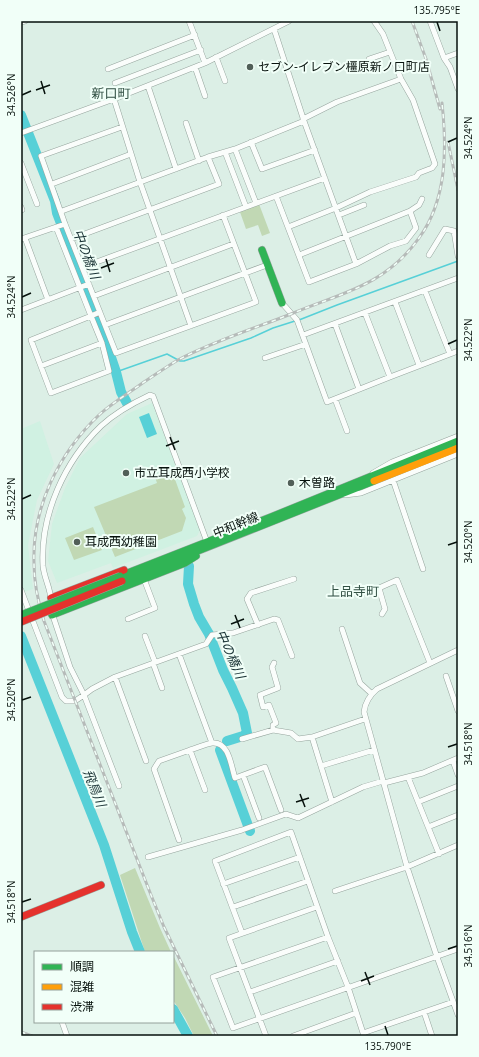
<svg xmlns="http://www.w3.org/2000/svg" width="479" height="1057" viewBox="0 0 479 1057" font-family="'Open Sans','Noto Sans JP',sans-serif">
<rect width="100%" height="100%" fill="#dcefe6"/>
<path fill="#d0f1e2" d="M152 403 200 530 197 536 113 568 111 563 57 583 48 561 52 524 65 488 80 458 127 414Z
M40 421 54 464 37 500 28 545 33 589 24 592 21 584V429Z"/>
<path fill="#c1d8b4" d="M259 204 270 233 262 236 258 225 246 229 240 212Z
M172 471 185 507 182 509 186 518 182 531 115 557 94 507 157 483 155 477Z
M93 527 102 550 74 560 65 538Z
M135 868 160 928 171 952H145L120 875Z
M173 955 213 1036H194L185 1018 173 1000Z"/>
<path fill="#57d0d7" d="M149 413 157 434 147 438 139 417Z"/>
<g fill="none" stroke-linecap="round" stroke-linejoin="round">
<path stroke="#57d0d7" stroke-width="1.5" d="M299 320 337 305 458 261
M116 372 167 354 180 361H184L251 338 273 328 295 321"/>
<path stroke="#57d0d7" stroke-width="10" d="M21 115 55 201 57 213 100 325 116 372 121 392 127 403
M189 566 188 584 194 604 199 617 209 634 223 670 232 688 243 713 247 733 243 736 227 741
M21 636 104 845 132 932 140 952
M220 750 250 831
M173 1009 188 1036"/>
<g stroke="#96a59e" stroke-width="6">
<path id="street" d="M189 21 205 63
M430 21 444 58 450 67 458 89
M21 22 25 21
M274 29 304 121 356 264 309 282 276 196
M216 57 225 81
M444 58 458 53
M369 59 390 52
M195 67 205 96
M108 69 195 35
M115 83 201 50
M148 86 176 169
M114 99 140 182 191 326
M303 119 337 102 401 79
M186 123 199 161
M122 127 41 156 65 224 116 353 256 302 223 215
M21 133 114 99 205 63 289 21
M251 142 262 169 315 150
M235 149 256 203
M225 152 246 207
M21 163 37 204
M52 184 131 154
M21 207 22 210
M62 211 208 157 235 149 304 121
M410 211 419 205 422 199
M339 215 364 205
M56 227 91 316 100 312
M288 227 336 208 370 192 416 177 419 173 432 168 435 164 413 100 401 79 383 34 374 21
M25 238 48 300
M21 239 65 224
M71 239 219 184 208 157
M299 255 410 211 416 228 406 241 390 246 356 264
M429 255 445 229 454 231 458 256
M83 267 325 178
M425 291 450 354
M94 296 233 244
M395 302 419 365
M282 303 297 320 327 402 390 377 458 351
M21 310 89 284
M365 313 390 377
M91 316 102 343 109 371 51 393 31 340Z
M335 324 359 389
M105 325 267 265
M303 335 458 278
M265 358 306 344
M41 366 102 343
M335 399 347 431
M373 473 392 462 458 436
M393 480 423 569
M345 495 361 493 458 454
M21 590 62 697 66 701H75L84 695 119 786
M51 601C51 589 44 578 43 566 40 514 65 461 101 426 115 413 133 403 150 395L153 396 207 542
M52 613 70 667 84 695 92 689 115 677 206 644 212 635 233 633 274 619 278 620 292 656
M382 614 385 609 379 588 397 580 430 663
M128 619 155 608 144 579
M258 625 247 599 251 593 294 579
M342 629 360 683 372 694
M145 636 155 662
M458 650 377 689C370 695 365 703 364 712L407 867 437 957 458 1015
M179 654 212 743
M153 663 162 688
M446 676 458 711
M115 677 146 761
M273 730 291 733 298 739 312 737
M242 739 273 730V725L276 723 269 705 263 707 260 695 278 688 272 667 274 663
M453 761 458 775
M321 766 374 750
M243 775 259 818
M408 777 439 854
M384 783 423 773 458 758
M205 790 190 750C197 748 205 744 212 743 229 741 231 766 235 778L265 767 281 810
M332 802 312 737 365 719
M418 802 458 786
M428 827 458 815
M179 840 154 769 159 761 190 750
M148 857 242 830 286 814 298 818 363 787 383 781
M223 884 300 857
M335 891 407 867 458 845
M233 907 308 881
M242 933 215 861 291 832 328 937 348 987 364 1036
M328 937 213 977 233 1028 458 949
M250 992 338 961
M424 1012 432 1036
M62 1022 67 1036
M363 1033 453 1002
M266 1036 229 938 317 907
M293 1036 356 1013"/>
</g>
<g stroke="#96a59e" stroke-width="8">
<path id="fast" d="M262 250 282 303
M120 576 271 517 458 441
M122 581 374 481
M52 615 185 563 196 556"/>
</g>
<g stroke="#96a59e" stroke-width="8">
<path id="slow" d="M374 481 458 448"/>
</g>
<g stroke="#96a59e" stroke-width="8">
<path id="jam" d="M51 598 124 570
M21 917 101 885"/>
</g>
<use href="#street" stroke="#fafdfb" stroke-width="5"/>
<use href="#fast" stroke="#30b455" stroke-width="7"/>
<use href="#slow" stroke="#ff9f0a" stroke-width="7"/>
<use href="#jam" stroke="#e5322d" stroke-width="7"/>
<g stroke="#b6bbb9" stroke-width="3">
<path id="rail" d="M412 21 426 59 440 109
M448 142 458 190
M21 1032 32 1036
M217 1036 164 927 151 895 44 621C38 602 34 583 34 563 32 507 59 453 99 415 112 403 129 393 144 382 155 375 166 367 178 360 214 341 253 329 291 314 341 293 385 286 419 238 447 200 447 149 442 103"/>
</g>
<use href="#rail" stroke="#f1fff8" stroke-width="1.5" stroke-dasharray="4.5" stroke-linecap="butt"/>
<g stroke="#96a59e" stroke-width="8" stroke-linecap="butt">
<path id="fast-bridge" d="M21 615 120 576"/>
</g>
<g stroke="#96a59e" stroke-width="8" stroke-linecap="butt">
<path id="jam-bridge" d="M21 622 122 581"/>
</g>
<use href="#fast-bridge" stroke="#30b455" stroke-width="7"/>
<use href="#jam-bridge" stroke="#e5322d" stroke-width="7"/>
</g>
<path fill="none" stroke="#06110c" stroke-width="1.5" d="M437 22 440 31M41 81 45 94M36 90 50 85M22 95 31 91M448 142 457 138M106 259 110 272M101 268 114 263M22 297 31 293M448 344 457 340M170 437 175 450M166 446 179 441M22 499 31 495M448 545 457 542M235 615 240 628M231 624 244 619M22 700 31 697M448 747 457 744M300 794 305 807M296 802 309 798M22 902 31 899M448 949 457 946M365 972 370 985M361 981 374 976M385 1026 388 1035"/>
<g fill="#515f58" stroke="#f1fff8" stroke-width="1.5">
<circle cx="250" cy="67" r="4"/>
<circle cx="126" cy="473" r="4"/>
<circle cx="291" cy="483" r="4"/>
<circle cx="77" cy="542" r="4"/>
</g>
<g text-anchor="middle" stroke-width="4" stroke-linejoin="round" paint-order="stroke">
<g font-size="12" fill="#06110c" stroke="#f1fff8" text-anchor="start">
<text x="258" y="71">セブン-イレブン橿原新ノ口町店</text>
<text x="134" y="477">市立耳成西小学校</text>
<text x="299" y="487">木曽路</text>
<text x="85" y="546">耳成西幼稚園</text>
</g>
<g font-size="12" fill="#06110c" stroke="#f1fff8">
<text transform="translate(236 525) rotate(-22)" y="4">中和幹線</text>
</g>
<g font-size="13" fill="#325144" stroke="#f1fff8">
<text x="111" y="98">新口町</text>
<text x="353" y="596">上品寺町</text>
</g>
<g font-size="13" font-style="italic" fill="#193234" stroke="#f1fff8">
<text transform="translate(87 254) rotate(69)" y="5">中の橋川</text>
<text transform="translate(231 654) rotate(66)" y="5">中の橋川</text>
<text transform="translate(95 788) rotate(68)" y="5">飛鳥川</text>
</g>
</g>
<rect width="479" height="1057" fill="none" stroke="#f1fff8" stroke-width="44"/>
<rect x="34" y="951" width="140" height="72" fill="#f1fff8" stroke="#93a09a"/>
<rect x="42" y="964" width="20" height="6" fill="#30b455" stroke="#93a09a"/>
<text x="70" y="971" font-size="12" fill="#06110c">順調</text>
<rect x="42" y="984" width="20" height="6" fill="#ff9f0a" stroke="#93a09a"/>
<text x="70" y="991" font-size="12" fill="#06110c">混雑</text>
<rect x="42" y="1004" width="20" height="6" fill="#e5322d" stroke="#93a09a"/>
<text x="70" y="1011" font-size="12" fill="#06110c">渋滞</text>
<rect x="22" y="22" width="435" height="1013" fill="none" stroke="#06110c" stroke-width="1.5"/>
<g font-size="10" text-anchor="middle" fill="#06110c">
<text x="437" y="14">135.795°E</text>
<text transform="translate(11 95) rotate(-90)" y="4">34.526°N</text>
<text transform="translate(468 138) rotate(-90)" y="4">34.524°N</text>
<text transform="translate(11 297) rotate(-90)" y="4">34.524°N</text>
<text transform="translate(468 340) rotate(-90)" y="4">34.522°N</text>
<text transform="translate(11 499) rotate(-90)" y="4">34.522°N</text>
<text transform="translate(468 542) rotate(-90)" y="4">34.520°N</text>
<text transform="translate(11 700) rotate(-90)" y="4">34.520°N</text>
<text transform="translate(468 744) rotate(-90)" y="4">34.518°N</text>
<text transform="translate(11 902) rotate(-90)" y="4">34.518°N</text>
<text transform="translate(468 946) rotate(-90)" y="4">34.516°N</text>
<text x="388" y="1050">135.790°E</text>
</g>
</svg>
